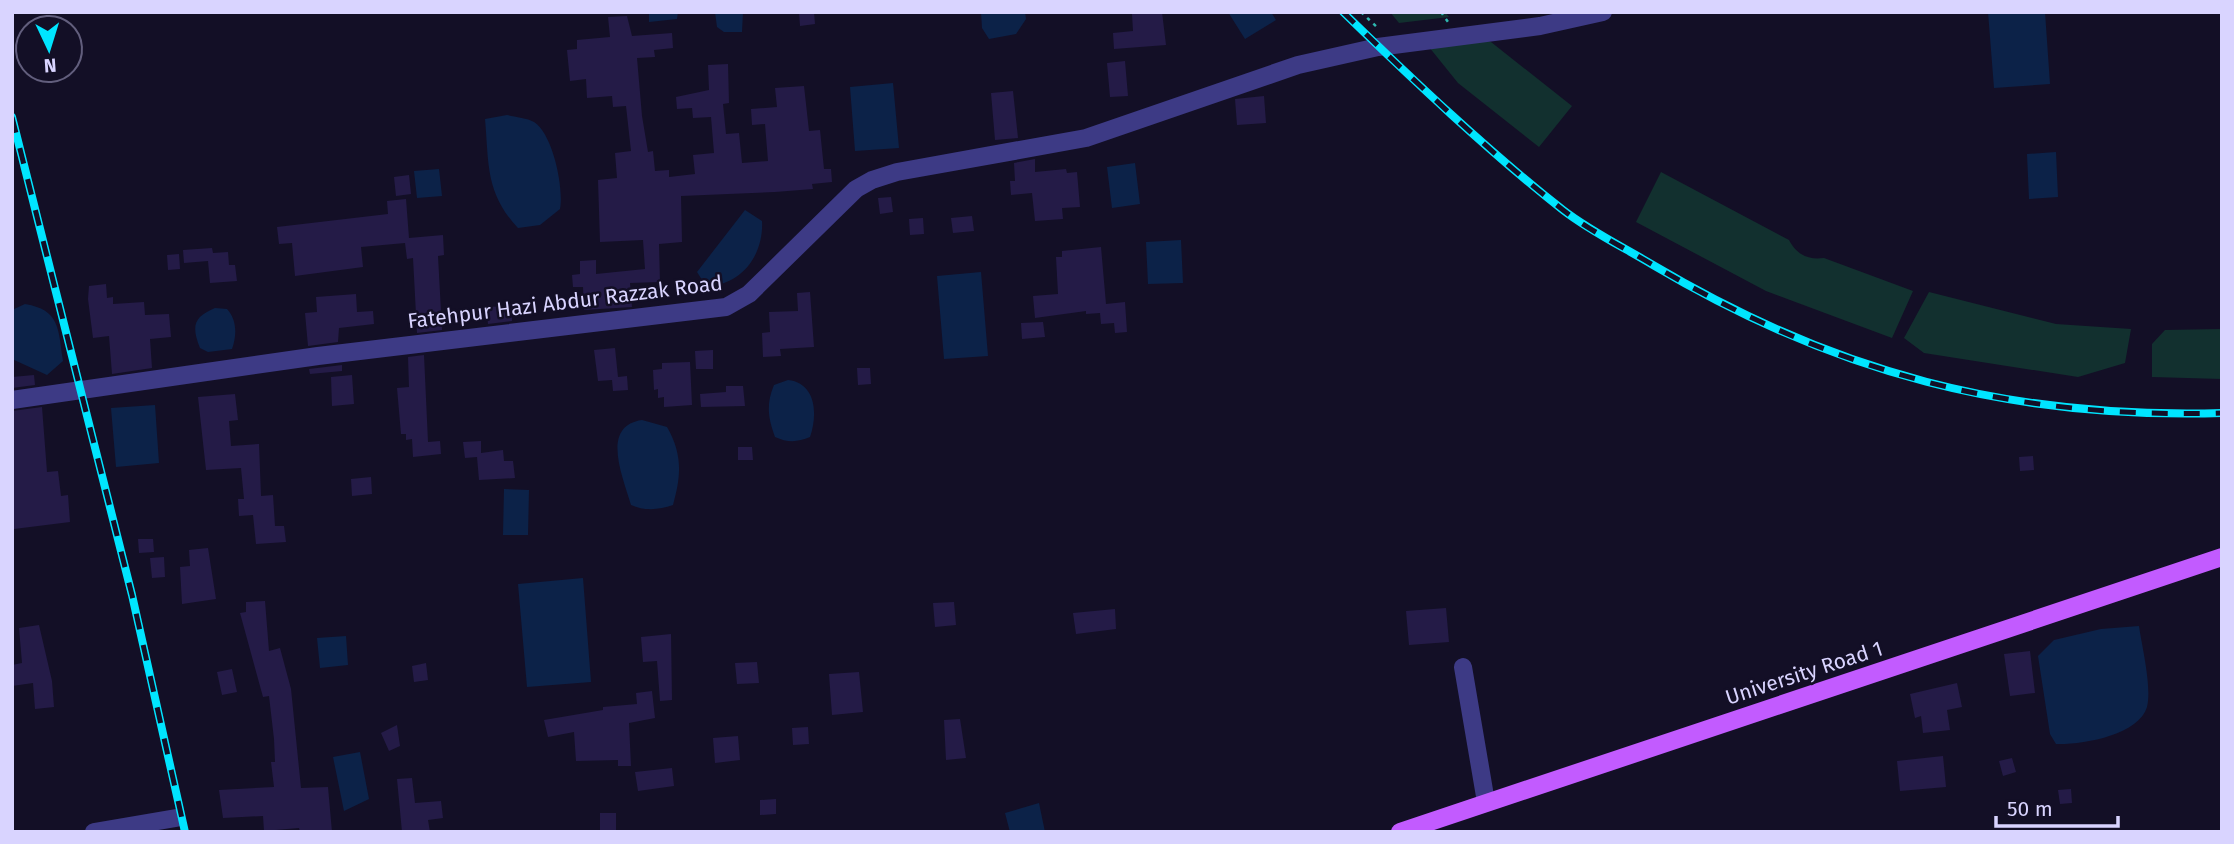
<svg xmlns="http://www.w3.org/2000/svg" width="2234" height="844" viewBox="0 0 2234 844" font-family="'Fira Sans',sans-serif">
<rect width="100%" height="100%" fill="#130f26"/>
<path fill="#12302f" d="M1390 12H1445L1449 17 1399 23Z
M1463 39 1491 42 1572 106 1539 147 1458 83 1429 47Z
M1661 172 1789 240C1797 255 1808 260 1824 258L1913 291 1892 338 1766 291 1636 222Z
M1929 292 2056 324 2131 329 2125 363 2078 377 1924 353 1904 338Z
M2222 329V379L2152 377V344L2165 330Z"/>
<path fill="#0c2248" d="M649 12H678L677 19 649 22Z
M715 12H743L742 32H724L717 27Z
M981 12H1025L1026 19 1016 34 989 39 982 28Z
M1228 12H1271L1276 20 1245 39Z
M1988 12H2045L2050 84 1994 88Z
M893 83 899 148 855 151 850 87Z
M507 115C515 117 527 118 534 122 553 134 564 188 560 209L540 225 518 228C485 193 489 163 485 119Z
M2056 152 2058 197 2029 199 2027 154Z
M1135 163 1140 204 1112 208 1107 167Z
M439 169 442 196 417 198 414 171Z
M745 210 762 221C764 255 741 286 706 286L697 272Z
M1181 240 1183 283 1148 284 1146 242Z
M981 272 988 356 944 359 937 276Z
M25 304C61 310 58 330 63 361L47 375 12 359V310Z
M215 308 227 309C237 320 237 335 232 349L208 352 200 348C191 325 194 317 215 308Z
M788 380C816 383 818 414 810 437 798 442 788 443 775 437 768 418 766 404 774 385Z
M155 405 159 463 116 467 111 408Z
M642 420 667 427C683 455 681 476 673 505 659 510 644 511 631 505 623 477 600 426 642 420Z
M504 489 529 490 528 535H503Z
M583 578 591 682 527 687 518 584Z
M2139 626C2142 647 2152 687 2147 707 2139 735 2082 745 2056 744L2050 734 2038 656 2054 640 2101 629Z
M346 636 348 665 320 668 317 638Z
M360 752 369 799 344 811 333 757Z
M1039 803 1045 832H1010L1005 813Z"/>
<path fill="#241b47" d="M799 12H814L815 24 800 26Z
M1162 12 1166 45 1114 49 1113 33 1133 31 1132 14Z
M627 16 632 36 672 33 673 48 654 50 655 57 637 58 642 116 648 152 653 151 655 171 669 170V177L695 174 693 155 714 153 711 117 693 118 692 108 677 109 676 97 709 90 708 65 728 64 729 103 723 104 726 134 739 133 742 163 768 161 765 124 752 125 751 109 777 107 775 88 804 86 809 131 820 130 824 169H831L832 182 812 184 813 189 775 192 681 196 682 242 659 244 660 282 630 283 632 307 584 310 583 287H573L572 275 580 274V261L596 260V274L645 269 643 240 600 242 598 180 617 178 615 153 631 151 626 106 613 107 612 96 587 98 586 79 570 81 567 50 577 49V40L610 37 608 17Z
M1125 61 1128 96 1110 97 1107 63Z
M1013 91 1018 138 995 140 991 93Z
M1264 96 1266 123 1237 125 1235 99Z
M1035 159V172L1066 169 1067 173 1077 172 1080 207 1062 208 1063 219 1035 221 1032 193 1011 195 1010 181H1015L1014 163Z
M409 175 411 194 396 196 394 177Z
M891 197 893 212 880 214 878 198Z
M406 199 409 238 443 235 444 255 438 256 442 330 417 333 413 258 407 259 405 243 361 247 363 267 295 276 292 243 279 244 277 227 388 214 387 201Z
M972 216 974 231 953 233 951 218Z
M923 218 924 234 910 235 909 219Z
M1101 247 1106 304 1125 302 1127 332 1115 333 1114 323 1101 324 1100 313 1086 314V311L1035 318 1033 296 1058 294 1056 257H1062V251Z
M212 248 213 253 228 252 229 265H235L237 281 210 283 208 261 184 263 183 250Z
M179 254 180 269 168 270 167 255Z
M106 284 107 298 113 297V304L144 302 145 315 169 314 171 337 150 339 152 368 112 374 109 336 93 338 88 299 89 286Z
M810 292 814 347 780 349 781 356 763 357 762 333 770 332 769 312 798 311 797 293Z
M356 294 357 312 373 311 374 324 339 328 338 342 308 346 305 313 317 312 316 297Z
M511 306 512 321 488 324 486 307Z
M1043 322 1045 337 1022 339 1021 323Z
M615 348 618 377 627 376 628 390 613 391 612 380 598 381 594 350Z
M713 350V369H696L695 351Z
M424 355 428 442 440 441 441 454 413 457 412 439 406 440V434H401L397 388 409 387 408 357Z
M690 362 692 405 664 407V397L658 398V389L654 390 653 370 662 369V363Z
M342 365V371L310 374 309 369Z
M857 368H870L871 384 858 385Z
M34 375 35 385 12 388V377Z
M352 375 354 404 332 406 331 377Z
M726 386H743L745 406 701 407 700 394 726 392Z
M235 394 238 420 229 421 231 446 259 444 261 496 273 495 275 526H284L286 542 256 544 253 515 239 516 238 499H244L241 468 206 470 198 397Z
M42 407 47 472 58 471 61 496 68 495 70 522 14 529 12 411Z
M481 441V453L503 450 504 461H513L515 478 479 480 477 457 465 458 463 442Z
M738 447H752L753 460H738Z
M2033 456 2034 470 2020 471 2019 457Z
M371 477 372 494 352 496 351 479Z
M138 539H153L154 552 139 553Z
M208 548 216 599 182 604 180 567 190 566 189 550Z
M164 557 165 577 152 578 150 558Z
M265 601 269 651 280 648 291 689 301 788 328 787 332 832H300L299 828 264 831 263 816 223 818 219 790 274 787 271 762H275L274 739 269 696 263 697 240 613 246 612V602Z
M954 602 956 625 935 627 933 603Z
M1446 608 1449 642 1409 645 1406 611Z
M1115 609 1116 629 1076 634 1073 613Z
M39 625 52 681 54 707 35 709 33 683 12 686V665L22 663 19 628Z
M671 634 672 700 660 701 657 661 643 662 641 637Z
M2030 651 2035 693 2010 696 2004 654Z
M757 662 759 683 737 684 735 663Z
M426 663 428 680 414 682 412 666Z
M232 669 237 692 222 695 217 672Z
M859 672 863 712 832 715 829 674Z
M1957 683 1962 707 1947 710 1950 730 1923 733 1921 716 1915 718 1910 694Z
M652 691 655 718 629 723 631 766H618V760L576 761 574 732 548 737 544 720 603 710V707L637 704 636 693Z
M960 719 966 758 946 760 944 720Z
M397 725 400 746 389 751 381 733Z
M808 727 809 744 793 745 792 728Z
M738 736 740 760 715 763 713 738Z
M1943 756 1946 787 1900 791 1897 761Z
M2012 758 2016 772 2003 776 1999 761Z
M672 768 674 786 638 791 635 772Z
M412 778 415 803 441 801 443 818 428 820 430 832H402L397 779Z
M2071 789 2072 803 2060 804 2058 790Z
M776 799V814L760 815V800Z
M600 813H616V832H600Z"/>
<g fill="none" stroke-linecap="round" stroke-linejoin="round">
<path stroke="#2fb8b0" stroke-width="2.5" stroke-dasharray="3.5 5" stroke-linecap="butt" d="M1361 12 1379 29
M1441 12 1448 22"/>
<path stroke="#3d3a85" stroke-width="18" d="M12 400 318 356 726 307 749 294 856 189 872 180 897 172 1086 138 1298 65 1378 47 1540 26 1603 12
M1463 667 1486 802
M94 832 176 818"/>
<path stroke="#c25bff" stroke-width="18" d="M1400 832 2222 557"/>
<g stroke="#00e5ff" stroke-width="8">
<path id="rail" d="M1343 12C1412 79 1488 151 1563 210 1590 231 1623 247 1653 265 1835 373 2010 419 2222 413
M12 117 132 595 185 832"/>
</g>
<use href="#rail" stroke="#130f26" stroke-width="5" stroke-dasharray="16" stroke-linecap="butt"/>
</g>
<g text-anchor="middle" stroke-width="5" stroke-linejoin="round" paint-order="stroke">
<g font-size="21" fill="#d9d4ff" stroke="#130f26">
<text transform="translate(565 302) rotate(-7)" y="7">Fatehpur Hazi Abdur Razzak Road</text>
<text transform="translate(1804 673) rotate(-18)" y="7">University Road 1</text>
</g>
</g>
<rect width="2234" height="844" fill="none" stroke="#d9d4ff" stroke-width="28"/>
<g transform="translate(49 49) rotate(176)"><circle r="33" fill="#130f26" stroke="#625e7d" stroke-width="2"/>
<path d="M0-5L12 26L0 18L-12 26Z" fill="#00e5ff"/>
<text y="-10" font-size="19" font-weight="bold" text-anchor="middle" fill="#d9d4ff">N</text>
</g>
<path d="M1996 816v10h122v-10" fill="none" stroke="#d9d4ff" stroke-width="3.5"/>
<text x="2007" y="816" font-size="21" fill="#d9d4ff" stroke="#130f26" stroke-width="5" paint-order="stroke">50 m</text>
</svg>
